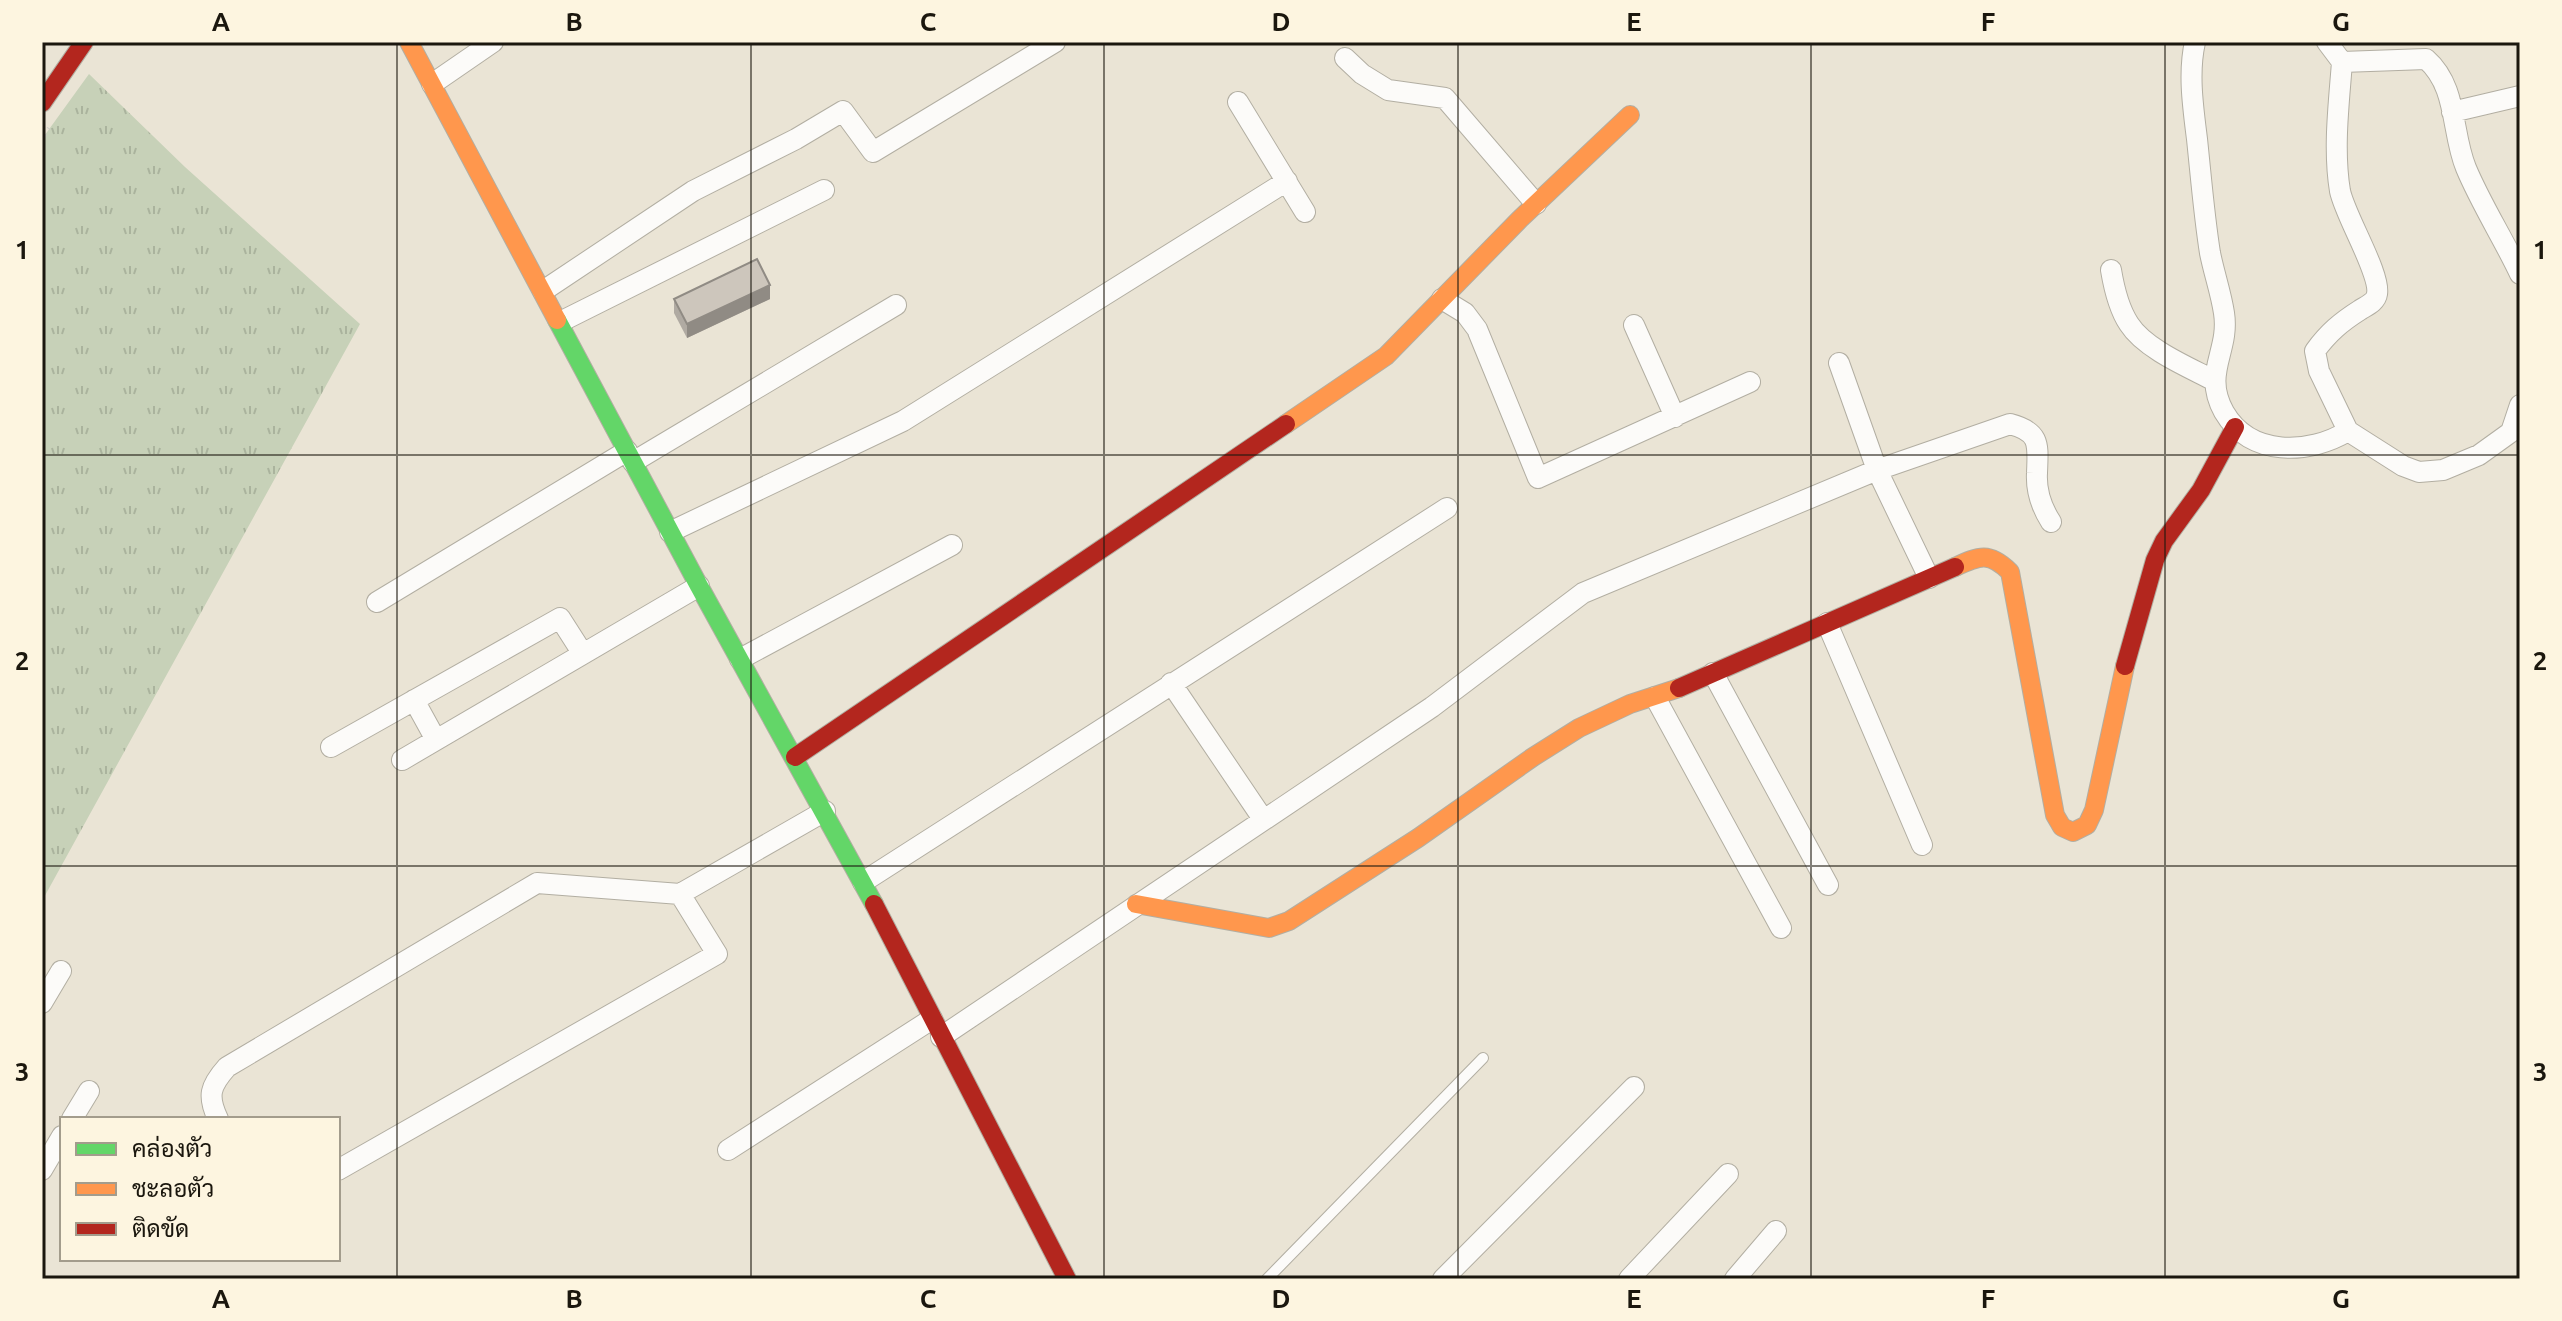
<svg xmlns="http://www.w3.org/2000/svg" width="2562" height="1321" viewBox="0 0 2562 1321" font-family="Ubuntu,Sarabun,sans-serif">
<defs>
<pattern id="grass-tufts" width="24" height="20" patternUnits="userSpaceOnUse" patternTransform="scale(2)"><rect width="24" height="20" fill="#c7d1b8"/><path d="M3 7l-1-3M5 7V3M7 7l1-3M15 17l-1-3M17 17v-4M19 17l1-3" fill="none" stroke="#aab39d"/></pattern>
</defs>
<rect width="100%" height="100%" fill="#eae4d5"/>
<path fill="url(#grass-tufts)" d="M89 74 185 167 360 324 42 901V139Z"/>
<g fill="none" stroke-linecap="round" stroke-linejoin="round">
<g stroke="#b2aea2" stroke-width="12">
<path id="lane" d="M1267 1279 1483 1058"/>
</g>
<g stroke="#b2aea2" stroke-width="22">
<path id="street" d="M2195 42C2188 73 2193 107 2197 139 2201 177 2204 215 2210 253 2214 273 2221 293 2224 313 2230 352 2202 372 2224 412 2250 457 2309 455 2348 431
M2327 42 2342 62 2426 59C2458 87 2451 132 2466 168 2481 204 2503 238 2520 274
M1345 58 1362 74 1388 90 1445 98 1536 204
M2342 62C2339 103 2333 149 2340 191 2345 216 2381 274 2377 294 2376 302 2366 306 2360 310 2341 322 2328 333 2315 351L2319 371 2348 431 2403 466 2419 472 2443 470 2479 455 2511 432 2520 405
M432 84 493 42
M1238 102 1305 212
M2452 112 2520 96
M2111 270C2114 288 2119 309 2129 324 2145 349 2188 367 2213 380
M543 291 693 191 796 139 843 111 873 152 1055 42
M1442 299 1465 313 1477 329 1538 478 1750 382
M560 322 824 190
M1634 325 1675 417
M1839 363 1877 470 1929 578
M633 462 896 305
M670 532 903 421 1287 181
M377 602 627 451
M1827 623 1922 845
M740 659 952 545
M1713 673 1828 885
M1171 683 1263 819
M1655 697 1781 928
M414 700 436 740
M331 747 560 618 583 654
M402 760 699 586
M863 882 1447 508
M42 1003 61 971
M941 1037 1432 707 1583 593 1877 470 2010 424C2041 432 2038 445 2037 473 2036 490 2042 508 2051 522
M72 1119 89 1091
M218 1119C207 1096 210 1086 227 1067L537 883 680 894 825 811
M728 1150 932 1019
M42 1170 62 1136
M338 1170 717 954 680 894
M1443 1279 1634 1087
M1629 1279 1728 1174
M1735 1279 1776 1231"/>
</g>
<g stroke="#b2aea2" stroke-width="20">
<path id="fast" d="M557 320 699 586 874 904"/>
</g>
<g stroke="#b2aea2" stroke-width="20">
<path id="slow" d="M409 42 557 320
M1286 424 1386 356 1520 219 1630 115
M1955 567C1979 556 1989 551 2010 572L2055 815 2062 827 2073 832 2087 825 2094 810 2125 666
M1136 904 1269 928 1289 921 1418 838 1533 757 1579 728 1630 704 1679 688"/>
</g>
<g stroke="#b2aea2" stroke-width="20">
<path id="jam" d="M42 103 84 42
M2125 666 2155 560 2164 541 2201 490 2235 427
M1679 688 1955 567
M795 757 1286 424
M874 904 1067 1279"/>
</g>
<path stroke="#cdcbc7" stroke-width="4" stroke-dasharray="6 6" stroke-linecap="butt" d="M42 139 49 128"/>
<use href="#lane" stroke="#fcfbf9" stroke-width="10"/>
<use href="#street" stroke="#fcfbf9" stroke-width="20"/>
<use href="#fast" stroke="#63d668" stroke-width="18"/>
<use href="#slow" stroke="#ff974d" stroke-width="18"/>
<use href="#jam" stroke="#b3261e" stroke-width="18"/>
</g>
<path fill="#b0aaa2" d="M674 299H770L687 338 674 313Z"/>
<path fill="#908b84" d="M770 285V299L687 338V324Z"/>
<path fill="#cdc6bc" stroke="#908b84" stroke-width="2" d="M757 259 770 285 687 324 674 299Z"/>
<path fill="none" stroke="#1b170e" stroke-width="2" stroke-opacity="0.55" d="M397 42V1279M751 42V1279M1104 42V1279M1458 42V1279M1811 42V1279M2165 42V1279M42 455H2520M42 866H2520"/>
<rect width="2562" height="1321" fill="none" stroke="#fdf5e0" stroke-width="88"/>
<rect x="60" y="1117" width="280" height="144" fill="#fdf5e0" stroke="#a39c8c" stroke-width="2"/>
<rect x="76" y="1143" width="40" height="12" fill="#63d668" stroke="#a39c8c" stroke-width="2"/>
<text x="132" y="1157" font-size="24" fill="#1b170e">คล่องตัว</text>
<rect x="76" y="1183" width="40" height="12" fill="#ff974d" stroke="#a39c8c" stroke-width="2"/>
<text x="132" y="1197" font-size="24" fill="#1b170e">ชะลอตัว</text>
<rect x="76" y="1223" width="40" height="12" fill="#b3261e" stroke="#a39c8c" stroke-width="2"/>
<text x="132" y="1237" font-size="24" fill="#1b170e">ติดขัด</text>
<rect x="44" y="44" width="2474" height="1233" fill="none" stroke="#1b170e" stroke-width="3"/>
<g font-size="26" text-anchor="middle" font-weight="bold" fill="#1b170e">
<text x="221" y="31">A</text>
<text x="574" y="31">B</text>
<text x="928" y="31">C</text>
<text x="1281" y="31">D</text>
<text x="1634" y="31">E</text>
<text x="1988" y="31">F</text>
<text x="2341" y="31">G</text>
<text x="22" y="259">1</text>
<text x="2540" y="259">1</text>
<text x="22" y="670">2</text>
<text x="2540" y="670">2</text>
<text x="22" y="1081">3</text>
<text x="2540" y="1081">3</text>
<text x="221" y="1308">A</text>
<text x="574" y="1308">B</text>
<text x="928" y="1308">C</text>
<text x="1281" y="1308">D</text>
<text x="1634" y="1308">E</text>
<text x="1988" y="1308">F</text>
<text x="2341" y="1308">G</text>
</g>
</svg>
